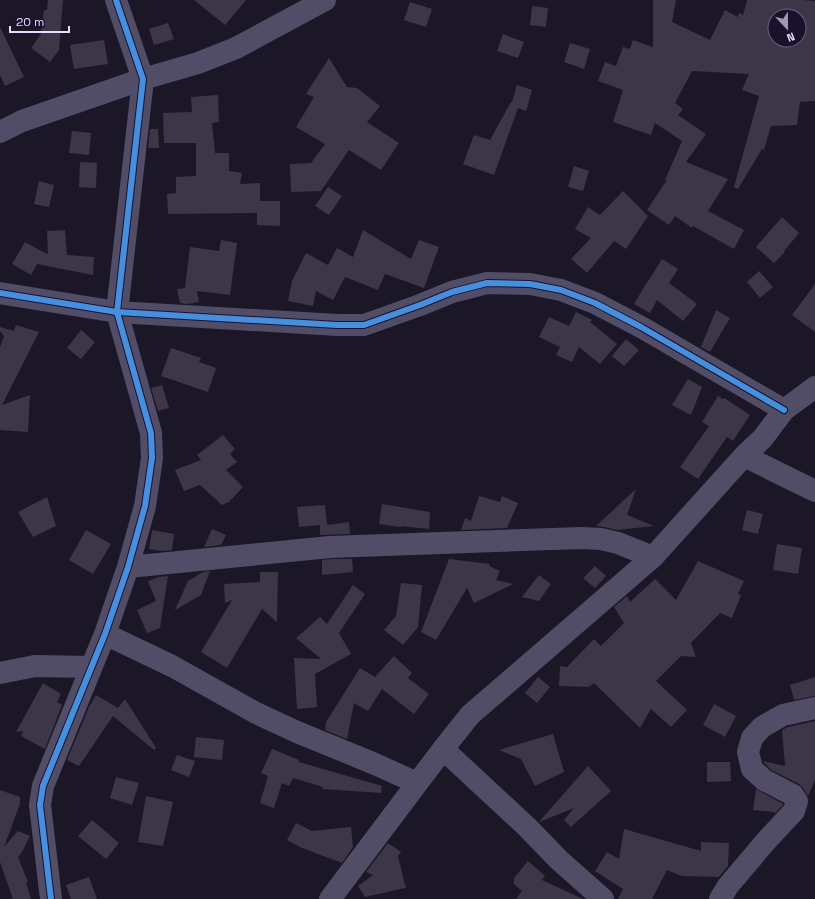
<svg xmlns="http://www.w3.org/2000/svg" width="815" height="899" viewBox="0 0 815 899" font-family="'Space Grotesk',sans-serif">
<rect width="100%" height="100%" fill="#1c1727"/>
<path fill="#3c3648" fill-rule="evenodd" d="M48 0H63L59 50 50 62 31 48 41 34 44 10H47Z
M194 0H246L225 25Z
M653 0H676L672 22 710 40 725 10 738 17 739 13 743 15 747 0H802L815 1V101L800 102 797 125 771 126 764 150 762 149 738 189 734 187 759 96 742 90 749 74 692 71 675 103 683 109 678 115 706 134 686 162 728 179 708 211 744 230 734 249 693 226 692 228 675 216 669 225 647 210 667 180H665L682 141 655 123 651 135 613 122 623 90 598 81 605 62 616 66 623 47 630 49 633 40 653 47ZM775 16H799V40H775Z
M410 2 432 9 426 27 404 20Z
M532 6 548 8 546 27 530 25Z
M168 23 174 39 154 45 149 29Z
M0 27 24 77 5 86 0 75Z
M503 34 524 42 518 58 497 51Z
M104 40 108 64 74 69 70 45Z
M570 43 590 49 584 69 564 62Z
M329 58 347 87 357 88 380 106 367 122 399 143 381 170 349 150 321 191 291 192 290 164 311 163 325 144 296 127 314 97 306 94Z
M517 85 532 90 526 111 518 108 494 175 463 164 474 135 490 140 511 102H512Z
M218 95 219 122 212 123 215 153H229V171L242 173 240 184 260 183V201H280V226L257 225V213L168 214 167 194 176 193V177L196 176V143H164L163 113 192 112 191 97Z
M150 129H158L159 148H148Z
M72 131 91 133 89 155 69 153Z
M80 162 97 163 96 188 79 187Z
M574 166 589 171 583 191 568 187Z
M39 181 54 185 49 207 34 204Z
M328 187 342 196 329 215 315 206Z
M623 191 648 216 626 249 614 241 587 273 571 259 591 238 575 229 588 207 600 215Z
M782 217 799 233 784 251 785 252 774 263 756 247Z
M65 230 67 255 94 257 93 275 37 264 31 275 12 264 25 242 45 253 48 254 47 231Z
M363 230 411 259 419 240 439 247 424 288 385 274 378 290 345 277 333 300 316 291 313 306 288 301 292 281 306 253 328 265 337 248 353 257Z
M221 240 237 243 230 295 197 291 199 302 187 304 180 303 177 289 185 288 190 247 219 251Z
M662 259 678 269 669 283 697 304 683 321 657 300 650 313 634 304 649 279V280Z
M759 271 773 287 760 298 747 282Z
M815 284V332L792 315Z
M716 310 730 318 710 352 701 347Z
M576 312 592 320 590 322 617 344 600 364 579 347 572 362 556 355 560 347 539 337 549 317 569 326Z
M16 325 39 332 2 405 30 395 28 432 0 430V347L4 336 0 331V327L14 331Z
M81 330 95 342 81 359 67 348Z
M626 339 639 350 624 366 612 356Z
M171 348 201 358 199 362 216 368 208 392 161 376Z
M688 379 702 387 691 415 672 405Z
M162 385 169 408 158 411 151 388Z
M718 396 723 399 724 398 750 415 733 441 727 437 698 479 680 467 709 426 702 422Z
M223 435 235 449 230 454 237 462 226 470 243 487 229 502 222 505 200 485 184 491 175 470 201 460 197 455Z
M636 489 627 515 654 526 617 530 604 527 596 526Z
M479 496 500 502 502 496 518 503 507 528 461 530 465 518 471 521Z
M47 497 56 526 33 537 18 512Z
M382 504 430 512 429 529 401 526V527L379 524Z
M325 505 327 525 349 522 350 534 320 535V525L299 527 297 507Z
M747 510 763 514 758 534 742 530Z
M212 529 226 535 221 545 204 547Z
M86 530 111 544 93 574 69 560Z
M152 530 174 534 172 550 162 551 149 549Z
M777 544 802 548 798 574 773 570Z
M331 559H352L353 572 322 575V560Z
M449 559 490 564 489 566 500 571 496 580 513 584 474 603 467 588 436 640 421 632Z
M698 561 744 581 738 594 741 595 732 618 720 613 691 643 696 657 681 656 656 681 687 710 671 727 651 709 640 728 594 683 589 687 559 686 560 666 567 667 594 639 601 646 624 623 614 607 627 596 630 602 655 579 676 600Z
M595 566 606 576 595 588 583 578Z
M210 571 201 595 175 610 188 581 203 572Z
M260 572H278L277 622 262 609 227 668 201 652 232 600 225 603 224 584 260 582Z
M539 575 551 584 539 601 522 597Z
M168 576 160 628 147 633 137 610 156 601 148 581 159 577Z
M401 583 422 585 418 627 403 645 384 630 396 616Z
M353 585 365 594 339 633 351 654 315 674 317 707 297 709 294 658 321 659 296 638 320 617 327 624Z
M394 656 412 673 408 678 429 694 414 714 382 689 368 711 354 703 347 739 325 730 326 722 360 668 375 677Z
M538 677 550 687 537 703 525 693Z
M815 677V696L794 700 790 685Z
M43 683 61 694 57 702 62 705 45 749 21 736 23 731 16 732Z
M96 695 118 708 117 709 125 699 156 748 154 750 113 716 79 766 67 760 89 707Z
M714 704 736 716 725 737 703 725Z
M815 721V780L808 796 803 788 799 784 771 770 763 761 785 766 782 730 788 727Z
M553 734 564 772 535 786 521 759 499 750Z
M196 737 224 740 222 760 194 757Z
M272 749 299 760V762L382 786 381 793 322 789 323 787 293 778 289 786 282 783 274 808 260 803 268 776 261 773Z
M177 755 195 761 189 777 171 770Z
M707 762H730L731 781 707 782Z
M588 766 611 791 571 827 564 820 574 808 539 822Z
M116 777 139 783 132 805 110 798Z
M756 789 783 804V805L774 814V812L753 810Z
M0 790 20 797V804L4 847 18 831 30 836 22 852 18 857 28 882 26 883 31 899H13L0 862Z
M146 796 173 802 163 846 138 842Z
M92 820 119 843 106 859 78 836Z
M296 823 312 831 351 827 353 847 342 863 302 848 287 840Z
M624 829 701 851V842L729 843 728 866 719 877 682 876 667 870 652 899H618L623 889 595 871 607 852 619 859Z
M388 843 401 852 398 856 405 885 407 887 405 888 365 897 358 886 373 875 366 872Z
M528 861 545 876 542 880 583 899H516L522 891 514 884V878Z
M89 877 97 899H71L66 885Z"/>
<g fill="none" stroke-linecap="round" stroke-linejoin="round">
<path stroke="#524d67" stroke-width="22" d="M0 132 22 121 143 79 198 63 236 48 325 0
M0 293 117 312 337 325H364L420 305 452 292 487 283 530 284 561 290 595 303 641 327 784 410
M744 456 815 491
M128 567 330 547 581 538 601 539 618 543 653 557
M105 634 172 666 256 713 297 732 375 764 417 783
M0 673 35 666 91 667
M443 749 527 827 559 860 603 899
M51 899 40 805 43 786 105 634 128 567 145 506 152 458 151 433 117 312 143 79 116 0
M330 899 443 749 470 715 653 557 744 456 763 438 784 410 815 387
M720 899 728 886 766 841 794 811 797 801 793 795 764 780 752 769 748 752 752 738 762 727 783 715 815 708"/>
<g stroke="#1a112d" stroke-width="8">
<path id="cycleway" d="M0 293 117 312 337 325H364L420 305 452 292 487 283 530 284 561 290 595 303 641 327 784 410
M51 899 40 805 43 786 105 634 128 567 145 506 152 458 151 433 117 312 143 79 116 0"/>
</g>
<use href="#cycleway" stroke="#468fdf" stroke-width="6"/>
</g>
<g transform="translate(787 28) rotate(158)"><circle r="19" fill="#1a112d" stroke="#6c6281"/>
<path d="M0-3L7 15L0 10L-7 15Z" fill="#9f97b3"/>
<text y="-6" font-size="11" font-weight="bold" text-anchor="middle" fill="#e6dcff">N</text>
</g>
<path d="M10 26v6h59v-6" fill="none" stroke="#e6dcff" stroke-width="2"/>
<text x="16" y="26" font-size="12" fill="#e6dcff" stroke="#1a112d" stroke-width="3" paint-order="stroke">20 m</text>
</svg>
